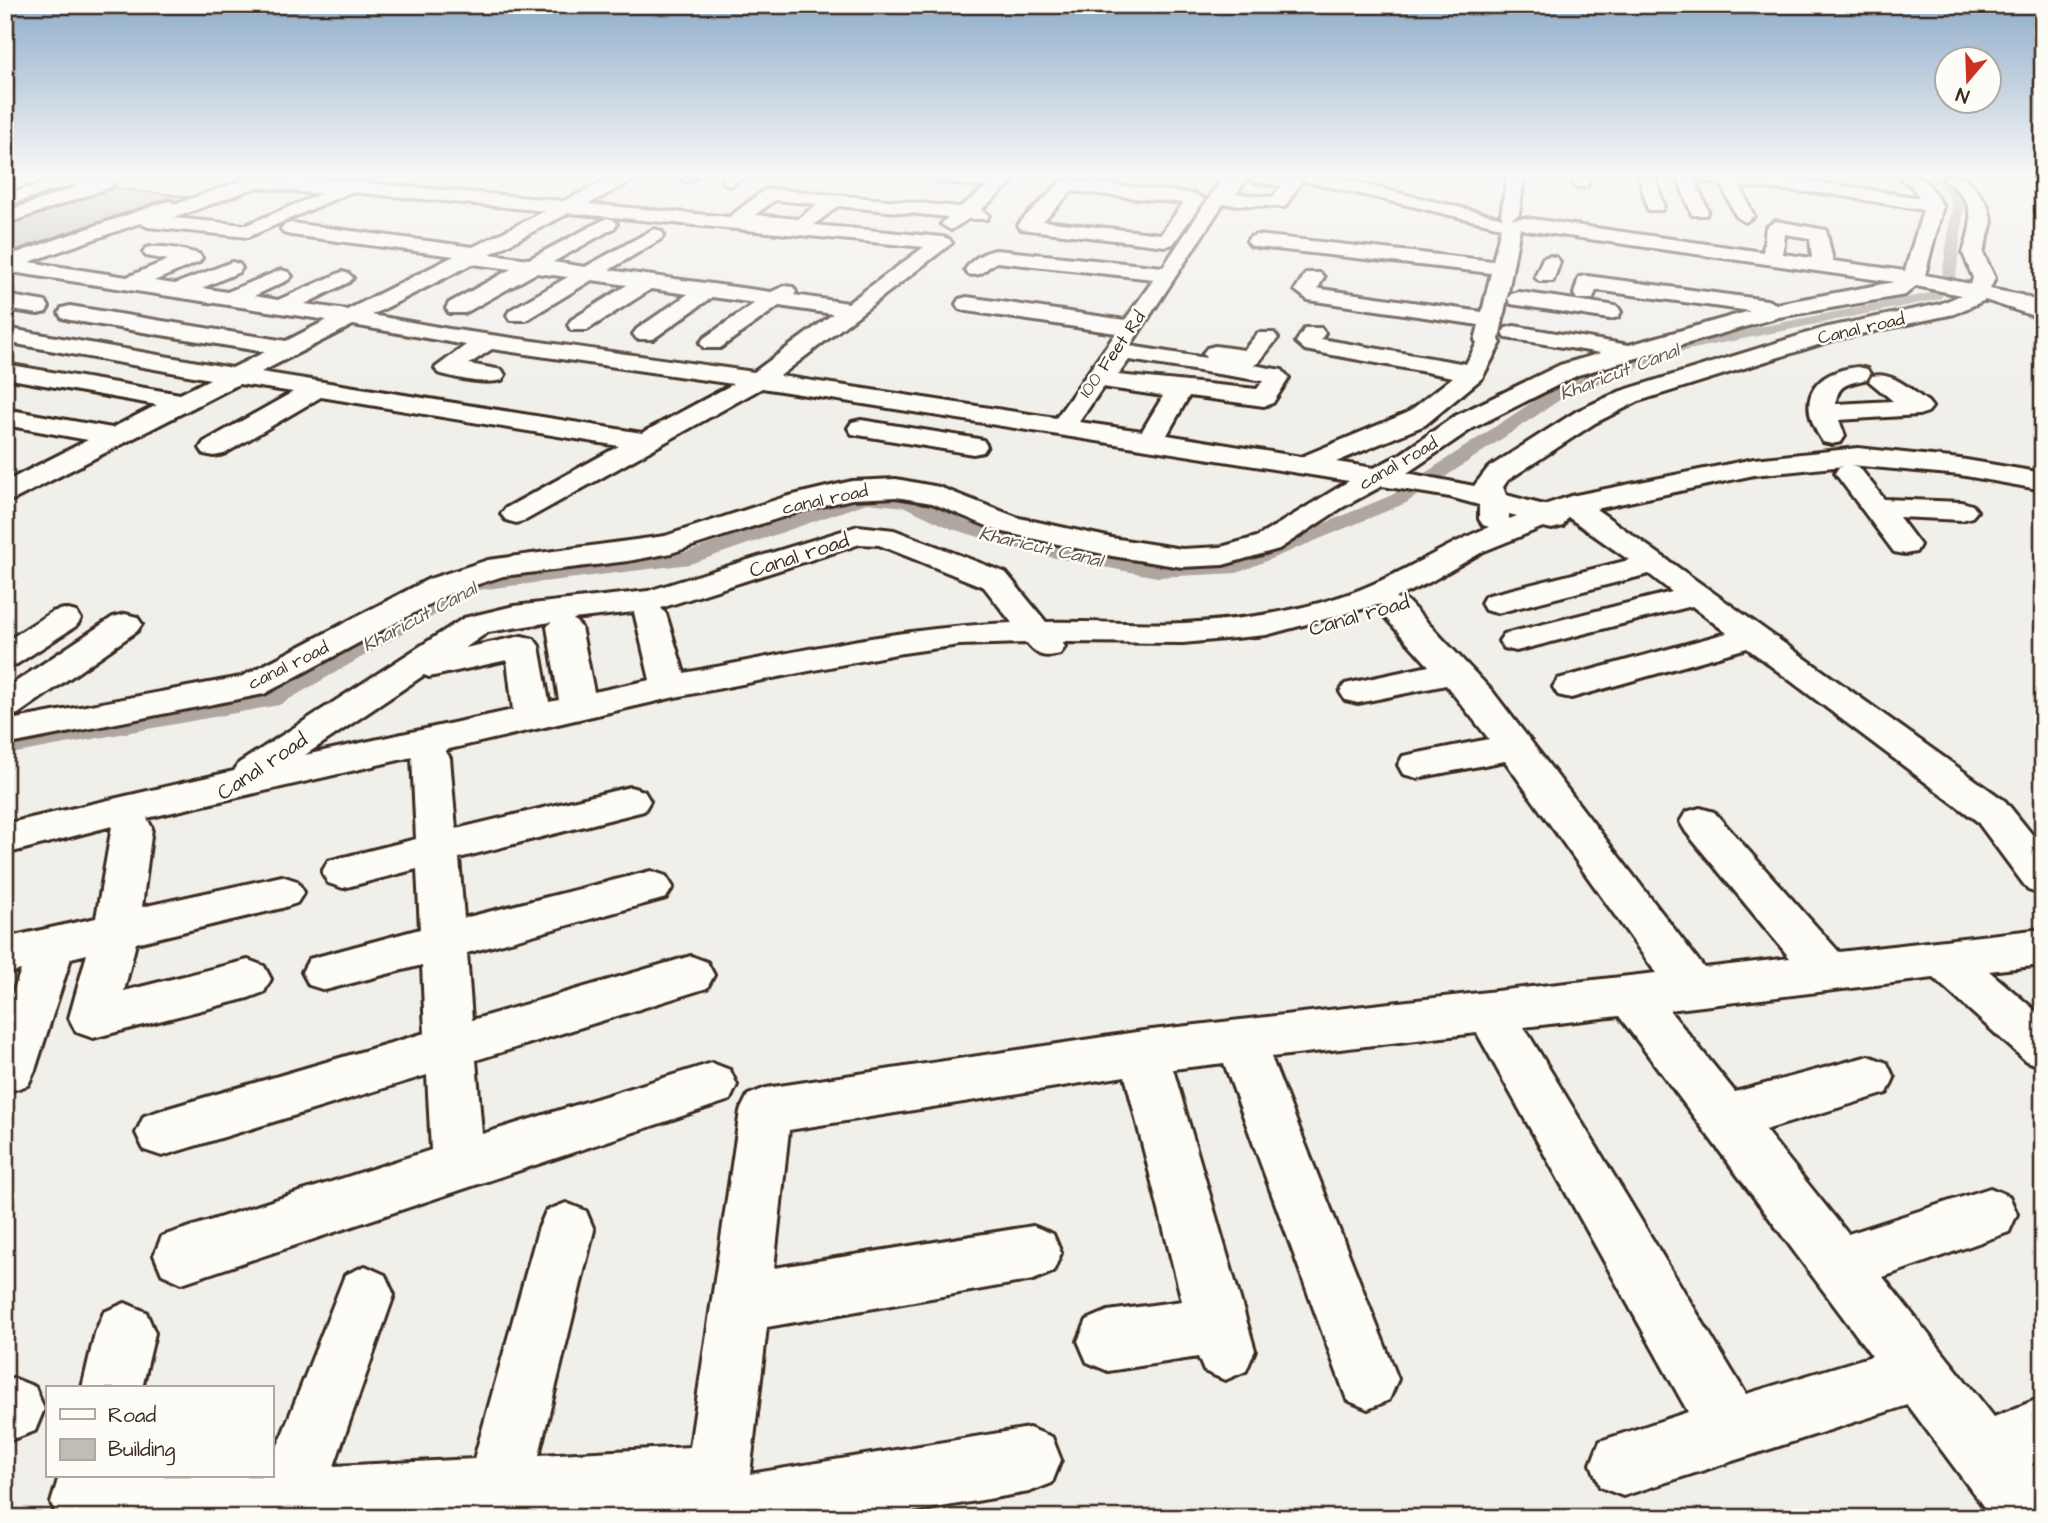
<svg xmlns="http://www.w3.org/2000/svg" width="2048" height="1523" viewBox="0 0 2048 1523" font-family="'Architects Daughter',sans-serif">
<rect width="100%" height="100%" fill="#f1efea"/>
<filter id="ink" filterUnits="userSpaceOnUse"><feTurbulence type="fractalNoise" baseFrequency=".0143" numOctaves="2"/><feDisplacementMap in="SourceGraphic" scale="14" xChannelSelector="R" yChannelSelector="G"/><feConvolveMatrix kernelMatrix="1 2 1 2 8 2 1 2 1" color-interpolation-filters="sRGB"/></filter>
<g filter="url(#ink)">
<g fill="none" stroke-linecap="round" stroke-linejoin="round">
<path fill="#aea69f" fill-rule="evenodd" d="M1928 177H1941L1959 192 1964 208 1956 276 1940 299 1678 352 1564 397 1406 503 1237 573 1157 577 1040 555 952 529 905 507 867 503 690 564 478 590 279 705 5 755V738L263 692 464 579 687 552 865 491 916 498 966 521 1043 543 1157 565 1234 561 1392 495 1552 389 1668 345 1930 293 1942 276 1952 208 1949 196Z"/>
</g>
<path fill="#c1bcb4" stroke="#3b2a1e" stroke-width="2" d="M113 188 189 197 176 201 168 198 161 201 5 254V226Z"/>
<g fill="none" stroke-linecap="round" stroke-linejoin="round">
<g stroke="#3b2a1e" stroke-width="6">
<path id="minor" d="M62 177 105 178 114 183 111 187 5 224V212L79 186 70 185 5 206V195Z
M241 177H301L564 201 613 177H634L632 181 588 204 729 217 765 190 771 189 960 207 987 187 941 182 933 177H1018L981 210 989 215 987 219H968L951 230 941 224 948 217 838 206 814 225 942 237 949 239 952 243 780 376 1056 418 1116 333 967 311 959 309 956 304 959 299 967 297 1125 320 1154 279 997 262C985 267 983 278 968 274L965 270C973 258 982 253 996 250L1163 267 1223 177 1298 178 1301 182 1285 207 1223 204 1130 346 1206 358 1203 353 1207 348 1215 346 1244 350 1258 333H1274L1278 338 1258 363 1253 365 1282 370 1289 378 1273 403 1264 406 1189 396 1167 435 1301 457 1407 413 1453 377 1305 350 1296 342 1305 328H1321L1325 333 1321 339 1466 364 1477 343 1475 340 1479 325 1308 300 1295 290 1306 273H1320L1324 277 1318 288 1321 289 1482 312 1491 273 1257 247 1250 245 1247 241 1250 237 1257 235 1493 261 1501 227 1305 181 1303 177H1332L1503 218 1501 214 1507 177H1524L1519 214 1511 219 1525 218 1763 252 1766 227 1776 221 1826 230 1833 261 1905 271 1923 210 1831 194 1740 186 1754 216 1745 222 1736 216 1721 184 1700 181 1697 177C1772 172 1846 186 1920 198L1912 187 1899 177C1928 175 1928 184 1943 206L1925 275 1971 284 1973 278 1963 253C1970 230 1977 213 1960 193 1955 187 1947 183 1942 177H1962L1970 182 1987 204 1992 222 1983 253 1995 278 1990 289 2021 295 2043 304V319L1985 300 1954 314 1837 339 1639 401 1595 423 1508 480 1503 487 1506 495 1544 505 1571 496 1754 459 1858 448 1960 459 2043 473V490L1960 475 1851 465 1859 467 1884 499 1962 502 1972 505 1977 511 1972 517 1962 520 1899 517 1920 545 1916 552 1905 554 1894 552 1835 473 1839 467 1844 466 1754 475 1596 509 2005 801 2043 848V895L2028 890 1977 821 1747 648 1571 698 1558 695 1553 687 1558 679 1727 633 1692 606 1516 651 1504 648 1499 641 1504 634 1672 592 1649 574 1497 613 1485 610 1481 603 1485 596 1629 560 1568 517 1563 526 1552 529 1543 527 1484 551 1430 582 1395 598 1407 601 1493 692 1704 968 1790 958 1686 832 1680 822 1686 812 1700 808 1714 812 1839 952 2043 929V965L1989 971 2043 1017V1067L2026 1061 1934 978 1669 1010 1735 1092 1869 1056 1887 1063 1894 1078 1887 1093 1765 1130 1848 1234 1990 1188 2009 1196 2017 1214 2009 1232 1883 1277 1994 1417 2043 1397V1460L2032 1464 2043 1478V1518H1992L1908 1405 1623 1496 1600 1487 1591 1464 1600 1441 1688 1412 1477 1033 1271 1057 1398 1379 1389 1400 1368 1409 1347 1400 1224 1063 1173 1069 1255 1350 1246 1371 1225 1380 1204 1371 1198 1357 1108 1371 1087 1362 1078 1341 1087 1320 1108 1311 1182 1301 1125 1076 789 1130 774 1268 1033 1226 1053 1234 1061 1253 1053 1272 1033 1280 767 1327 750 1474 1029 1428 1052 1437 1061 1460 1052 1483 1029 1492 877 1518H679L680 1512 579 1518H58L51 1503 59 1476H271V1463L345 1275 365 1266 385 1275 394 1295 334 1466 474 1459 538 1230 546 1211 566 1203 586 1211 594 1230 539 1455 690 1447 740 1111 748 1095 766 1088 1143 1031 1656 973 1505 761 1417 778 1403 774 1398 765 1403 756 1489 739 1446 685 1358 703 1345 700 1340 692 1345 684 1429 666 1383 615 1379 608 1381 604 1266 635 1183 643 1062 642 1065 647 1060 654C1044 658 1037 656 1027 643L959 645 896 654 675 697 445 750 450 758 456 829 630 787 644 791 650 801 644 811 459 858 464 918 651 871 666 876 673 887 666 898 467 953 472 1020 691 956 707 962 714 975 707 988 476 1060 482 1134 712 1063 730 1070 737 1085 730 1100 182 1283 162 1274 154 1255 162 1236 431 1150 427 1075 162 1156 144 1150 136 1133 144 1116 162 1110 425 1033 422 965 325 990 309 985 302 972 309 959 420 929 417 869 343 888 328 883 322 872 328 861 416 839 412 757 147 818 152 828 142 907 282 876 297 881 304 892 297 903 282 908 136 943 124 991 248 960 264 966 271 979 264 992 248 998 93 1038 76 1032 69 1018 87 954 71 958 35 1070 28 1085 10 1091 5 1090V1014L21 970 5 974V938L96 918 112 826 5 854V824L234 771 239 763 464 618 514 606 648 591 858 526 894 530 1006 573 1046 622C1092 621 1138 625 1184 623 1240 620 1298 612 1351 593 1399 576 1442 546 1489 527L1483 525 1479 519V505L1450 497 1382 486 1343 507 1279 549 1223 565 1182 567 1112 556 999 531 932 503 896 497 852 499 804 510 671 553 628 561 503 576 451 593 264 694 5 745V721L241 677 429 579 488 560 665 536 785 497 852 481 896 479 939 487 1019 518 1112 538 1182 549 1221 547 1257 537 1349 481 762 388 526 520 516 523 506 520 501 514 506 508 619 446 321 397 224 454 214 456 204 454 200 448 204 442 293 392 239 384 15 499 5 502V482L88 440 5 425V409L112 428 157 405 5 378V364L180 394 210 379 5 342V328L232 368 265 352 70 320 62 318 59 313 62 308 70 306 286 341 327 320 5 271V257L162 203 169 201 176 204 243 180ZM1247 178 1255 182 1281 186 1273 197 1236 194ZM257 187 320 194 246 225 174 218ZM351 192 545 211 473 247 291 223 284 225 281 229 284 233 291 235 454 256 347 310 305 304 349 282 353 278 349 274 342 272 278 300 254 296 288 280 292 276 288 272 281 270 227 292 202 288 239 272 242 268 239 264 232 262 175 284 154 281 199 262 202 258 199 254C184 250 162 244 146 248L143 252 146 256 168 260 127 277 29 262 140 223 148 227 248 237ZM775 200 817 204 798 219 755 215ZM569 213 924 247 848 303 794 295 796 292 793 287 785 286 771 292 609 270 661 239 664 235 661 231 654 229 585 267 553 262 614 228 617 224 614 220 607 218 529 259 490 254ZM1520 228 1525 230 1894 282 1776 304 1767 300 1587 276 1579 277 1574 294 1577 299H1593L1596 290 1750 311 1629 345 1514 326 1506 328 1502 333 1506 338 1601 353 1560 365 1455 416 1399 455 1374 468 1336 462 1425 425 1482 378 1501 343 1499 340ZM1785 234 1810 238 1812 258 1783 254ZM472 264 511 269 449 303 446 308 449 313H465L536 273 568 277 510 310 507 315 510 320H526L592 280 627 285 571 320 568 325 571 330H587L651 289 688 294 637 329 633 334 637 339H653L712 297 755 303 704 338 700 343 704 348H720L779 306 833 314 754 372 449 329 372 315ZM1916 286 1961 295 1940 304 1824 328 1621 391 1577 411 1488 468 1474 486 1407 473 1473 428 1578 375 1779 317 1905 295ZM353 325 466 345 435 368 438 373C457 378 483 385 502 380L505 375 502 370 469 364 492 349 733 384 642 433 261 372ZM1129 360 1263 381 1257 389 1118 375ZM1103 387 1109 388 1163 396 1142 431 1079 422ZM1509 514 1517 516 1509 519ZM860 544 879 545 984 587 1012 623C901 627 792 653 684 673L666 614 661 608ZM634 612 650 680 594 692 581 627 573 619ZM551 622 547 627 559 700 549 702 539 646 534 639 522 636 465 648 488 632ZM507 660 513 710 305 755 424 675 429 677ZM1619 1016 1872 1356 1746 1394 1524 1027Z
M678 177H697L688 182Z
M725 177H745L730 186 721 181Z
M1573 177H1589L1587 187H1575Z
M1639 177H1655L1664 206 1662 210H1648Z
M1677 177H1694L1708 211 1706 215H1692Z
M1070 180 1195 194 1204 199 1173 244 1166 246 1021 229 1018 225 1021 221 1061 182ZM1072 191 1183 203 1161 234 1043 221Z
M1550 256 1557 258 1560 262 1553 281H1539L1535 277 1543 258Z
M1519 292 1610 305 1618 307 1621 312 1618 317 1610 319 1511 304 1508 299 1511 294Z
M5 295 46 302 49 307 46 312 38 314 5 309Z
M1858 367 1867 369 1870 374 1867 379C1849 384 1837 383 1836 404L1893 401 1869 381 1872 376C1893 371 1912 391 1928 402L1932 407 1928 412 1919 415 1839 420 1845 436 1841 442 1832 444 1823 442C1795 401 1812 372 1858 367Z
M861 420 973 438 983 440 987 446 983 452 973 454 852 434 848 428 852 422Z
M64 609 76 612 81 619 76 626 17 664 5 667V642L52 612Z
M125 614 137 617 142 624 137 631 18 714 5 718V689L113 617Z
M125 1303 146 1312 155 1333 142 1388H82L95 1333 104 1312Z
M13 1378 35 1387 44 1409 35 1431 5 1442V1380Z"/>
</g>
<use href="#minor" fill="#fdfcf7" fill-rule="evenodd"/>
</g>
</g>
<linearGradient id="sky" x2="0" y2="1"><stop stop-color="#91aecb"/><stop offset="0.45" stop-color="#f9f8f6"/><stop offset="1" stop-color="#f9f8f6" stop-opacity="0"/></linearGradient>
<rect width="2048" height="390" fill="url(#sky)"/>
<g text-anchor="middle" stroke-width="5" stroke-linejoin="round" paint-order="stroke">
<g font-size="18" fill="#3b2a1e" stroke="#fdfcf7">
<text transform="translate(1861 328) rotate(-13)" y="6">Canal road</text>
<text transform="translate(1112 354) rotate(-55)" y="6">100 Feet Rd</text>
<text transform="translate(1398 463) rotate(-30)" y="6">canal road</text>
<text transform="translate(825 499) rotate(-12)" y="6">canal road</text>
<text transform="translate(288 665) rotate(-26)" y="6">canal road</text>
</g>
<g font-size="19" font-style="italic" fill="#63554b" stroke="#fdfcf7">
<text transform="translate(1619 371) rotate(-21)" y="7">Kharicut Canal</text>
<text transform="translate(1041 546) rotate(13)" y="7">Kharicut Canal</text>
<text transform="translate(419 616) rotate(-28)" y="7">Kharicut Canal</text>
</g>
<g font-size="21" fill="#3b2a1e" stroke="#fdfcf7">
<text transform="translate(799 555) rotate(-18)" y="7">Canal road</text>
<text transform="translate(1359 615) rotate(-16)" y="7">Canal road</text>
<text transform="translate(262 766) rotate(-34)" y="7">Canal road</text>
</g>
</g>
<rect width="2048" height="1523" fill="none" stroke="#fdfcf7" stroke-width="28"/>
<rect x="14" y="14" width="2020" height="1495" fill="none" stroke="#3b2a1e" stroke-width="2.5" filter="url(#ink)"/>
<rect x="46" y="1386" width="228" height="91" fill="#fdfcf7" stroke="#afa8a0" stroke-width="2"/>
<rect x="60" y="1409" width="35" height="10" fill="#fdfcf7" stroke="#afa8a0" stroke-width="2"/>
<text x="108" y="1422" font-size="21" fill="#3b2a1e">Road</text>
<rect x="60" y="1439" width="35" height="21" fill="#c1bcb4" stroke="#afa8a0" stroke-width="2"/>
<text x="108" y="1456" font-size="21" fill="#3b2a1e">Building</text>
<g transform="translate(1968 80) rotate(199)"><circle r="33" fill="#fdfcf7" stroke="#afa8a0" stroke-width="2"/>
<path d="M0-5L12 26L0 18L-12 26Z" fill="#c8321e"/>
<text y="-10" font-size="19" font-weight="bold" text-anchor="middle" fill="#3b2a1e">N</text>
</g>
</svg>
